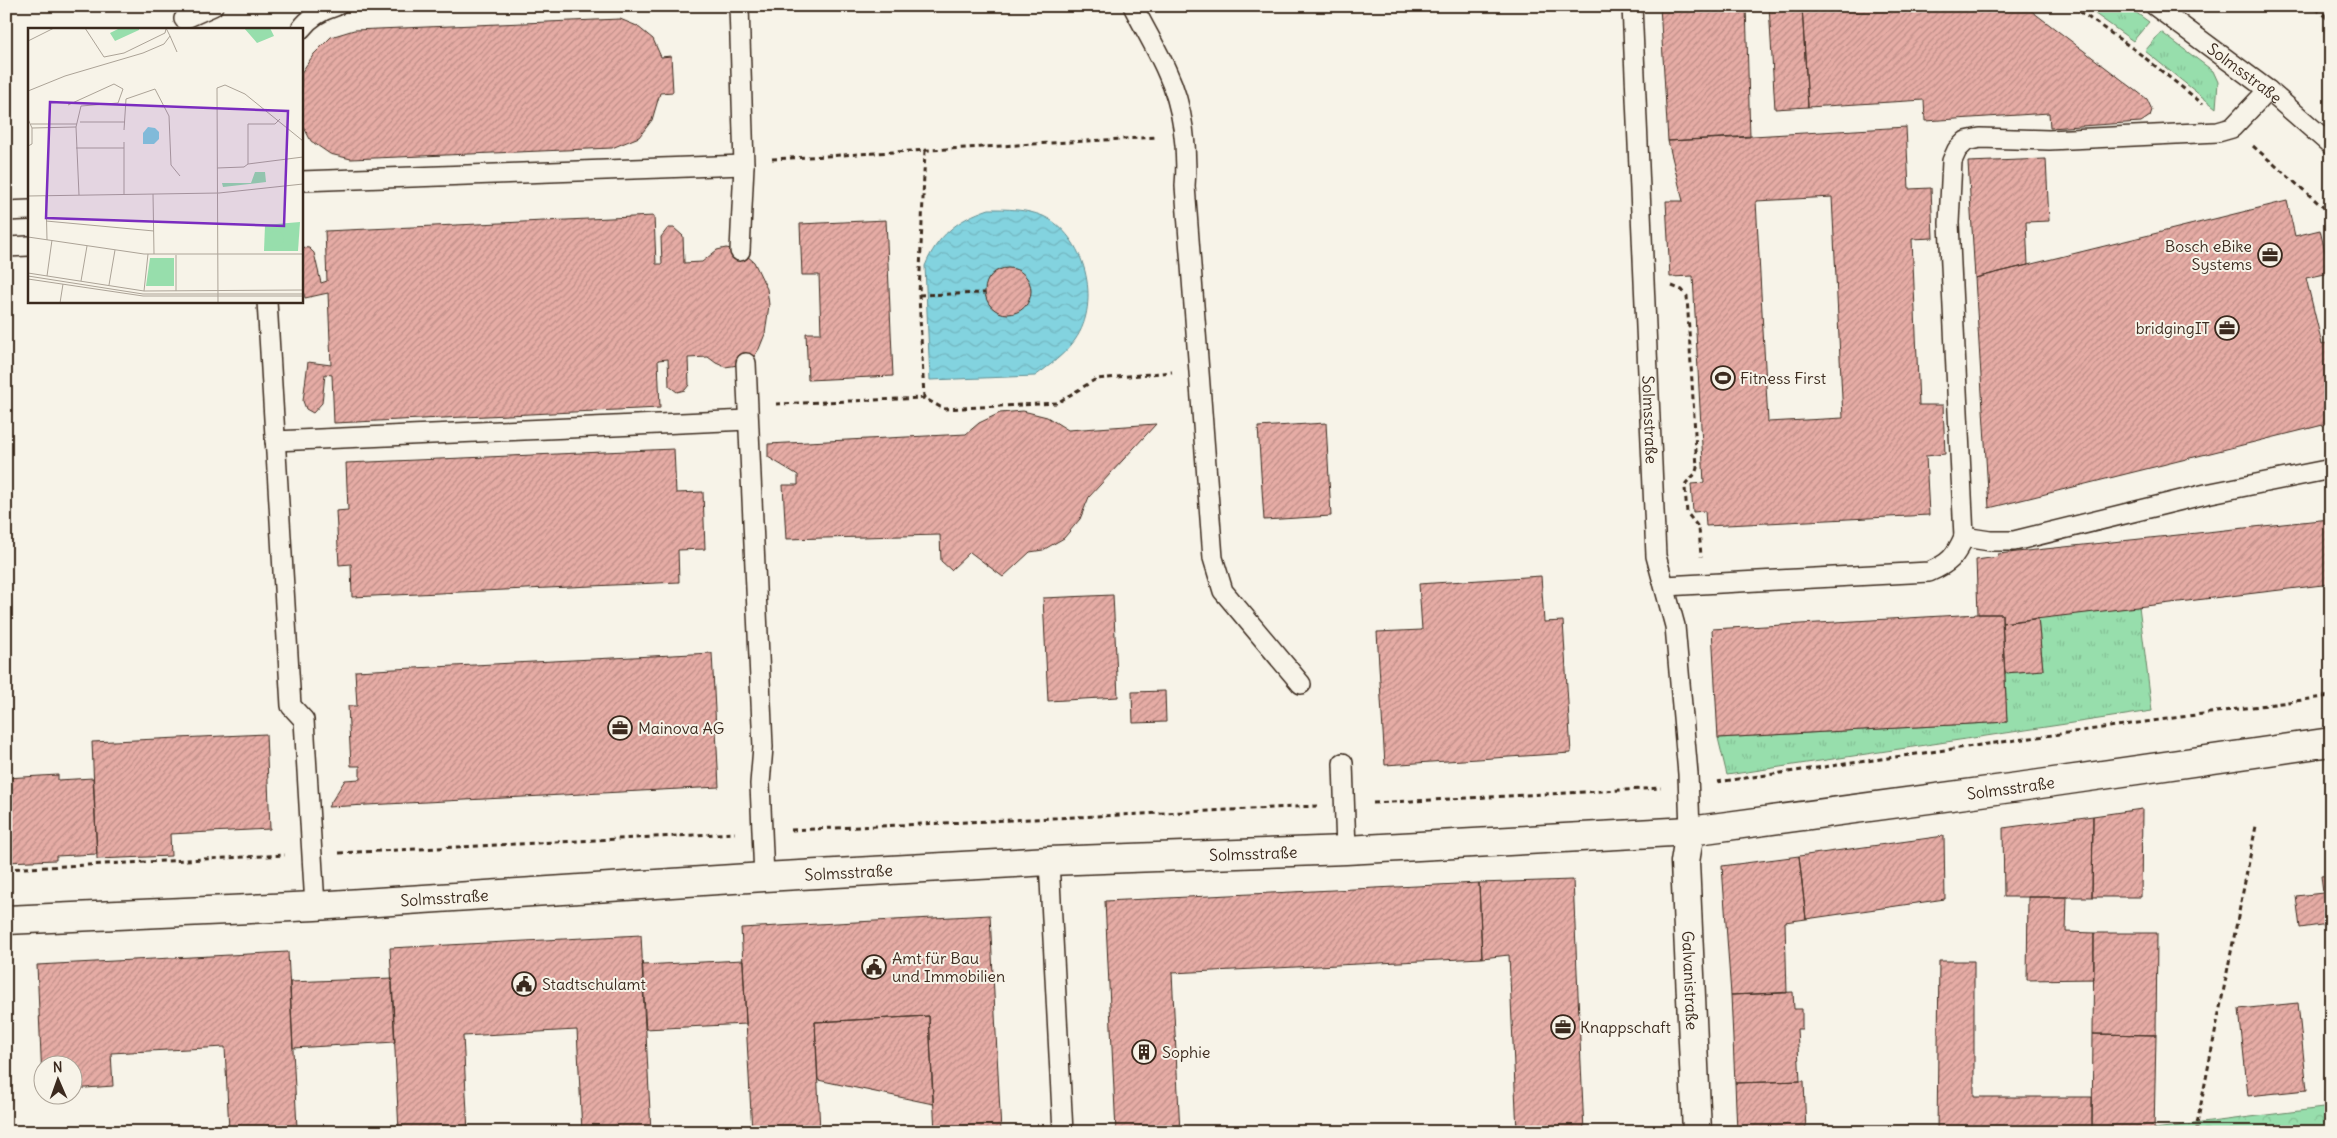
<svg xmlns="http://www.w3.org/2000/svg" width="2337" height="1138" viewBox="0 0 2337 1138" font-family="Delius,sans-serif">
<defs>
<pattern id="grass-tufts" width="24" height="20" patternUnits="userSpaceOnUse" patternTransform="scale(1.25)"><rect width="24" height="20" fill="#97deac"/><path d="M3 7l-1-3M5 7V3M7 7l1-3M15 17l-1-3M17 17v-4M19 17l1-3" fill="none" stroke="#83bf94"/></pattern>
<pattern id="forest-crowns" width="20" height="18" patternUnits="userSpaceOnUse" patternTransform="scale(1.25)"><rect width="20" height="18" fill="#97deac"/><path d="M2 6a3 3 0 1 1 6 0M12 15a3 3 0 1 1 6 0" fill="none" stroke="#83bf94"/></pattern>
<pattern id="water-waves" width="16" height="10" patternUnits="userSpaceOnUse" patternTransform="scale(1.25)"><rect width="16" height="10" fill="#83d3df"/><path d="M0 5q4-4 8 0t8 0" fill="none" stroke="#72b5bf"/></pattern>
<pattern id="building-hatch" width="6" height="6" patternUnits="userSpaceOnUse" patternTransform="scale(1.25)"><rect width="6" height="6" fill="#e6aca5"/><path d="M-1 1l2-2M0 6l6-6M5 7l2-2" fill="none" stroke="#bc8c86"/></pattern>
</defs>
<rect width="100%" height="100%" fill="#f7f3e8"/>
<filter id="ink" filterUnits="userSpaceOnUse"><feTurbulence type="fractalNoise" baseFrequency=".02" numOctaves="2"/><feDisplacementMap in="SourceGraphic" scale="10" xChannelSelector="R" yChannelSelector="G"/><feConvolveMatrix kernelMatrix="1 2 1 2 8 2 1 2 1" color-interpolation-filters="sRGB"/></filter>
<g filter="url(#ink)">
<path fill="url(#grass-tufts)" stroke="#698465" d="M2084 6H2127L2149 22 2133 41Z
M2161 32 2213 71 2218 82 2216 108 2145 51Z
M2139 606 2152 711 1727 775 1718 738 2007 722 2005 673 2043 670 2038 618Z"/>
<path fill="url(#forest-crowns)" stroke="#698465" d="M2331 1107V1132H2154V1129Z"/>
<path fill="url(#water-waves)" stroke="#668f92" d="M989 209C1007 209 1026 209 1043 216 1085 235 1102 302 1075 340 1065 354 1049 366 1035 376L930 380 925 266C937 236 958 219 989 209Z"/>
<path fill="url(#building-hatch)" stroke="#3b2a1e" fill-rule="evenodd" d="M1660 6H1746L1750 137 1668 141Z
M1769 6H1802L1808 107 1775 109Z
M1802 6H2025L2147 99 2152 110 2150 116 2141 122 2050 128 2049 113 1925 121 1924 100 1808 107Z
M620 19 637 26 653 39 661 57 671 56 673 92 660 93 652 120 639 137 612 148 351 159 330 154 311 141 301 122V73L314 54 331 37 354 30Z
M1906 127 1909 189 1931 188 1933 238 1912 239 1919 405H1943L1945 454 1926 456 1929 515 1706 526 1705 511 1693 512 1691 484 1704 483 1693 276 1670 277 1666 201H1683L1668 141ZM1832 197 1843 418 1768 422 1756 201Z
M2046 159 2049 221 2026 222 2028 265 1975 278 1968 162Z
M2287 201 2295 236 2320 230 2330 273 2306 278 2322 344 2331 342V423L1989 508 1975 278Z
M654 216 656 264H662L661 237 668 228H674L683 236 684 263 702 262 717 250 726 248 737 250 746 255 754 262 767 289 769 305 765 334 759 349 753 358 745 364 725 367 716 363 708 357 688 358 689 385 685 390 677 392 669 386 668 359 658 360 660 408 334 423 332 375 325 374 322 403 313 413 306 409 303 401 308 362 331 365 328 293 305 298 301 284V247L309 248 314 253 321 283 327 281 325 231Z
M886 220 893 376 808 380 806 333H821L819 275H802L800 224Z
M985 291a23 23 0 1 1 46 0a23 23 0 1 1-46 0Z
M1023 411 1047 417 1068 430 1156 424 1089 497 1080 519 1064 538 1043 550 1030 552 1003 577 970 552 951 570 941 561 940 535 786 539 783 485H798V475L768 457V444L966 434 979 423 1000 413Z
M1326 423 1331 516 1264 520 1258 427Z
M674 449 676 493 703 492 705 549 678 550 679 582 352 597 351 564 339 565 336 511 348 510 346 463Z
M2328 501H2331V584L2002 623V614H1978L1976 560 1998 557V554L2330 519Z
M1541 576 1544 622 1563 621 1571 753 1385 765 1377 632 1422 630 1419 584Z
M1113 595 1118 697 1048 701 1043 598Z
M1978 614H2002L2007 722 1718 738 1712 629Z
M2038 618 2043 670 2005 673 2002 623Z
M712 653 719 787 328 807 345 780 360 779V766H351L348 706H357L355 671Z
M1165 691 1166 722 1133 723 1132 692Z
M266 734 270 829 170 834 171 856 97 859 92 742Z
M58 775V780L93 778 97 854 56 856V860L6 862V778Z
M2142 809 2141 897H2092L2093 816Z
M2093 816 2092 897H2004L2003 828Z
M1944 836 1945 899 1806 919 1799 856Z
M1799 856 1806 919 1785 922 1787 993 1731 995 1722 866Z
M2331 875V938H2329L2328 924 2300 928 2296 896 2323 893 2321 876Z
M1573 880 1584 1132H1517L1509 955 1482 958 1479 883Z
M1479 883 1482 958 1172 973 1180 1132H1116L1105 901Z
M2028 897H2067L2066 932 2094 933V979L2027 980Z
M990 915 1001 1132H935L929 1016 815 1022 820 1132H752L741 928Z
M2094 933H2157L2156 1035 2093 1034Z
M641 935 651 1132H582L577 1030 463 1036 468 1132H399L390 948Z
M288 952 297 1128 229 1131 225 1047 111 1053 113 1086 72 1089V1066H42V1079L37 965Z
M743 960 746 1024 645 1029 642 965Z
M1939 961H1974V1097H2092V1132H1937Z
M392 978 395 1042 293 1048 290 982Z
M1793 992 1794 1009H1802V1029H1797L1800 1081 1735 1083 1731 995Z
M2298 1003 2307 1090 2248 1096 2239 1009Z
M929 1016 933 1104 818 1080 815 1022Z
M2093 1034 2156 1035 2154 1132H2092Z
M1804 1081 1806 1132H1737L1735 1083Z"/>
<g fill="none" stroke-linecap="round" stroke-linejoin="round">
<g stroke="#3b2a1e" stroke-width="22">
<g id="service">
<path d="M739 6 744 165 740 251"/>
<path d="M1133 6C1144 28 1157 49 1167 72 1183 106 1188 149 1185 186L1213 558 1223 591 1301 684"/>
<path id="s1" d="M1632 6 1656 556 1675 626 1688 774 1690 831"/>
<path id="s2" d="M2155 6 2268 90 2331 145"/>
<path d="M184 19 213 6"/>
<path d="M301 29C309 18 323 10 336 6"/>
<path d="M301 181 744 165"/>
<path d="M6 211 29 210"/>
<path d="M6 247 29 246"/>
<path d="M267 301 291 706 304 720 315 906"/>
<path d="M746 363 763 747 760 784 764 877"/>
<path d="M275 441 748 420"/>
<path d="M1964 537 1949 223 1952 161 1957 150 1966 141 1980 138 2049 140 2218 132 2232 128 2268 90"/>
<path d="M1665 586 1929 572C1950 563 1955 557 1964 537L1990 541H2014L2206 494 2331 469"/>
<path d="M1343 763 1346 850"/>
<path d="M1049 861 1063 1132"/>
</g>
</g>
<g stroke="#3b2a1e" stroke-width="31">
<g id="minor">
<path id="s3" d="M1690 831 1685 862 1697 1132"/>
<path id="s4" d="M6 920 315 906 764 877 1049 861 1346 850 1690 831 2033 785 2331 742"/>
</g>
</g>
<path stroke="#3b2a1e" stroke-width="3" stroke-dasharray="5 4" stroke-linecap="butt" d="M2072 6 2135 50 2203 104
M2253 146 2331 214
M772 159 1157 137
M1672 286 1682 290 1687 296 1697 468 1695 474 1686 483 1685 488 1687 513 1699 528 1701 557
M919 295 985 293
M924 398 919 295 925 150
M776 404 924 398 944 409 1057 403 1096 379 1172 372
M1717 782 2331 696
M1373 803 1661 788
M791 830 1317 806
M339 853 735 833
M6 869 285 855
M2197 1132V1124L2256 826"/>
<use href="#service" stroke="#f7f3e8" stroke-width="19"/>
<use href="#minor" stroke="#f7f3e8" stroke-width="28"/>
<path stroke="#3b2a1e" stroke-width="4" stroke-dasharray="8 4" stroke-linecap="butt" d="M2314 6 2331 21"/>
</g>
</g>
<defs>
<g id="office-ring" transform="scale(1.25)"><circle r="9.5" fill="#f7f3e8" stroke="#3b2a1e" stroke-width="1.5"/><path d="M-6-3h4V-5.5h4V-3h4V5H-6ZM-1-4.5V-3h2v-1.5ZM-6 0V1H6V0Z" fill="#3b2a1e"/></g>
<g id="stadium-ring" transform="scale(1.25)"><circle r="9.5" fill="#f7f3e8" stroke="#3b2a1e" stroke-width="1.5"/><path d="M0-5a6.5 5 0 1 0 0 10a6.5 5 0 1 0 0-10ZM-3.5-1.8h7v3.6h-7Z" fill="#3b2a1e"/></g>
<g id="civic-ring" transform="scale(1.25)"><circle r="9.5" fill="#f7f3e8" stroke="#3b2a1e" stroke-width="1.5"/><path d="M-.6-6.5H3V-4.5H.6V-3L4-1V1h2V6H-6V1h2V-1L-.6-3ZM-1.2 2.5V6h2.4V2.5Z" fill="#3b2a1e"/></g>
<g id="building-ring" transform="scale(1.25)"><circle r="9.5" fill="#f7f3e8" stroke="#3b2a1e" stroke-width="1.5"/><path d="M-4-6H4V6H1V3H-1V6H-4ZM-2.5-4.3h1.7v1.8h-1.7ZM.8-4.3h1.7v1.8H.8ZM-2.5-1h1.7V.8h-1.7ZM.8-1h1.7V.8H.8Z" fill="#3b2a1e"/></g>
</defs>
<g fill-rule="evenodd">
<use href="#office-ring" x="2270" y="255"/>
<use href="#office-ring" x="2227" y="328"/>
<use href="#stadium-ring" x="1723" y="378"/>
<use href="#office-ring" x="620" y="728"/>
<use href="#civic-ring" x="874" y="967"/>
<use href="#civic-ring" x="524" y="984"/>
<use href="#office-ring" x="1563" y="1027"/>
<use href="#building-ring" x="1144" y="1052"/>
</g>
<g text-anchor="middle" stroke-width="4" stroke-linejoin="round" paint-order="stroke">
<g font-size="16" fill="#3b2a1e" stroke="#f7f3e8">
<text dy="6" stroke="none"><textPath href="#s2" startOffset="112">Solmsstraße</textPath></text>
<text dy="6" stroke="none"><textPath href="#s1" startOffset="414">Solmsstraße</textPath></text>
<text dy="6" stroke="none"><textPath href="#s4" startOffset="2010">Solmsstraße</textPath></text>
<text dy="6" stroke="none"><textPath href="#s4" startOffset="1249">Solmsstraße</textPath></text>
<text dy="6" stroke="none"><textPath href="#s4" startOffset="844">Solmsstraße</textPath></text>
<text dy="6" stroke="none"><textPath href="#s4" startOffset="439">Solmsstraße</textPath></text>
<text dy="6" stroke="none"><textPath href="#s3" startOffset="150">Galvanistraße</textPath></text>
</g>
<g font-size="16" fill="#3b2a1e" stroke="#f7f3e8" text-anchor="start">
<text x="2252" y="252" text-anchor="end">Bosch eBike<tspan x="2252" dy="18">Systems</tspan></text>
<text x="2210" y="334" text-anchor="end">bridgingIT</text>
<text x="1740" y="384">Fitness First</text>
<text x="638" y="734">Mainova AG</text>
<text x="892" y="964">Amt für Bau<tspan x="892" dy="18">und Immobilien</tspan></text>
<text x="542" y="990">Stadtschulamt</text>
<text x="1580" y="1033">Knappschaft</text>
<text x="1162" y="1058">Sophie</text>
</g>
</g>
<g transform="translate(28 28)">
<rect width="275" height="275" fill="#f7f3e8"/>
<path d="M227 144H237L238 154 195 159 194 155H223Z" fill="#97deac"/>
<path d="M272 194 270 223H236L237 197Z" fill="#97deac"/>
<path d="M92 0H111V2L87 13 82 5ZM216 0H242L246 8 229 15ZM240 211a8 8 0 1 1 16 0a8 8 0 1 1-16 0ZM122 230H146V258H118Z" fill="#97deac"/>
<path d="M120 99 127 100 131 104V111L126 116H115V105Z" fill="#83d3df"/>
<path fill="none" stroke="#aca397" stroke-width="1" d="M57 0 76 29 96 25 137 5 138 1M142 8 149 24M0 13 26 0M0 63 37 48 115 25 136 16 142 8 138 0M40 77 86 56 95 61 90 75 53 78 48 99M0 91 4 100 48 99 51 167M52 94H97M3 96H49M96 102 98 71 127 61 141 88 143 137 152 148M96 114V166M0 118 4 116V100M48 120H96M220 136V96H247L252 91M189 140 216 139 220 136 275 129M125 166 126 226M0 168 191 165 275 156M18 168 19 212M18 193 126 203M0 209 116 226H275M148 227V263M0 245 116 263 275 262M0 248 115 266H275M19 248 24 212M0 251 115 268H275M53 253 59 218M81 257 87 222M116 263 120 226M32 275 35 256M190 275 189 60 197 57 217 66 275 113"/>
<path fill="#7b2cbf" fill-opacity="0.15" stroke="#7b2cbf" stroke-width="2.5" d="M22 74 260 83 256 198 18 190Z"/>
<rect width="275" height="275" fill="none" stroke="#3b2a1e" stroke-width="2.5"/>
</g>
<rect width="2337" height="1138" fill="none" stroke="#f7f3e8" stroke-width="25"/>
<rect x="12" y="12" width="2312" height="1113" fill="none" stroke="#3b2a1e" stroke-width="2" filter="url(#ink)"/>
<g transform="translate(58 1080) rotate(358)"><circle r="24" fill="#f7f3e8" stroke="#aca397"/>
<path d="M0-4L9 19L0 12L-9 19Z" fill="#3b2a1e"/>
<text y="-8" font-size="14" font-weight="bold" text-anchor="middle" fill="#3b2a1e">N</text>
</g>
</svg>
